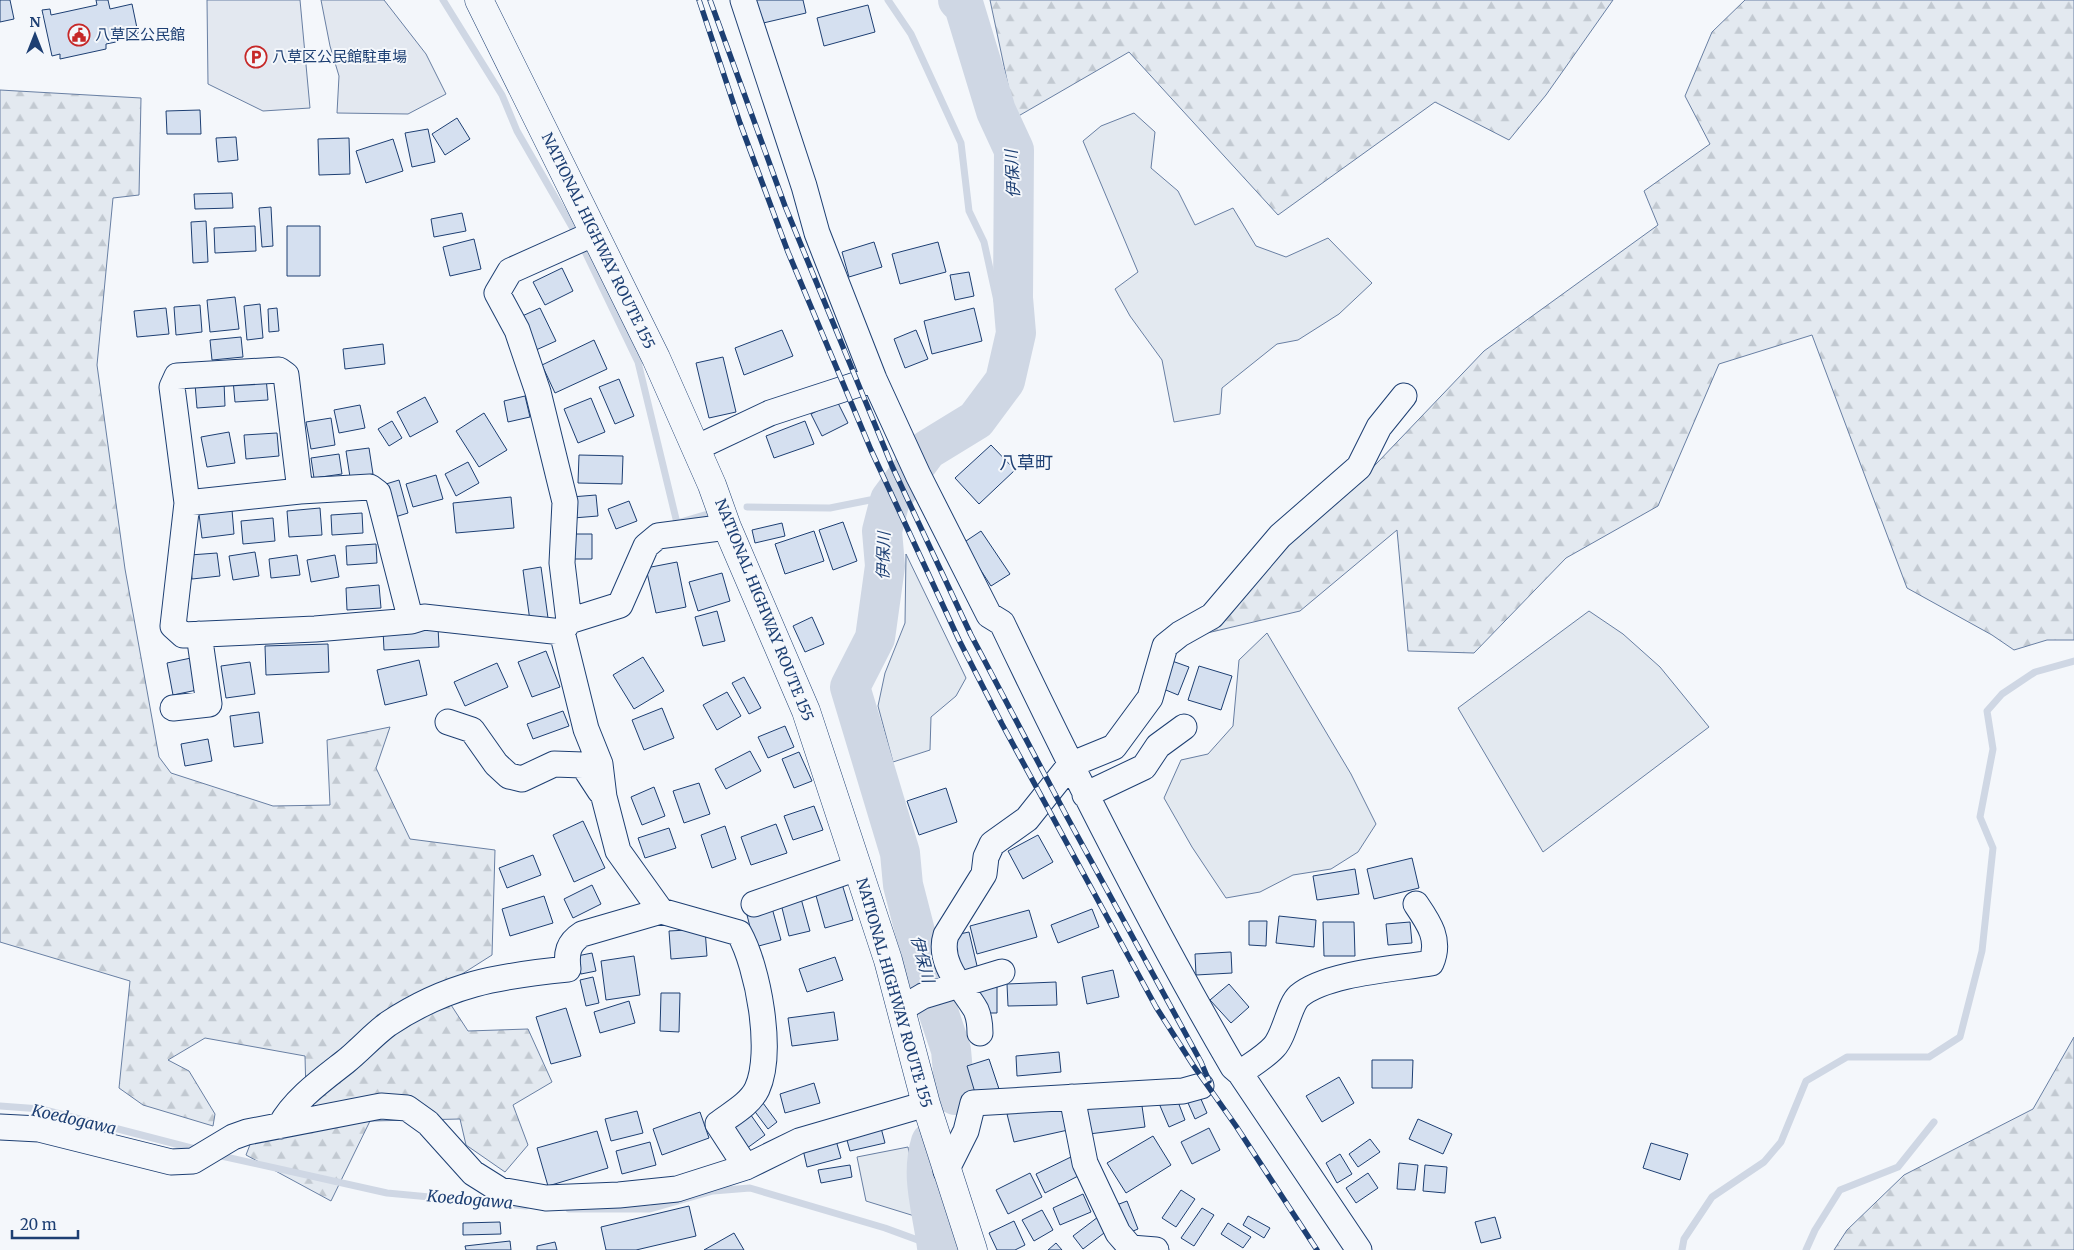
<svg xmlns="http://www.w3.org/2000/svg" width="2074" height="1250" viewBox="0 0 2074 1250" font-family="Merriweather,'Noto Sans JP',serif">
<defs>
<pattern id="forest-firs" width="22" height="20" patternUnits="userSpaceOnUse" patternTransform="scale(1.25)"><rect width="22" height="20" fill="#e3e9f0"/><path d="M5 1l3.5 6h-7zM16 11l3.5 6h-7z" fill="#c2c9d1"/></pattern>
</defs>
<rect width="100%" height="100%" fill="#f4f7fb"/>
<path fill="#e3e9f0" stroke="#687fa3" d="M1134 113 1155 132 1151 168 1178 191 1195 225 1233 208 1256 246 1286 257 1328 238 1372 283 1339 314 1298 340 1277 344 1222 388 1220 414 1174 422 1162 360 1130 316 1115 289 1138 272 1083 141 1101 126Z
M906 554 966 678 956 696 931 717 930 750 893 762 878 706 885 673 905 623Z
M1589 611 1623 634 1660 667 1709 727 1543 852 1458 708Z
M1267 633 1351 774 1376 824 1358 852 1331 869 1293 875 1260 892 1226 898 1192 847 1164 798 1181 760 1208 754 1233 726 1239 660Z
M908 1147 921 1218 866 1201 857 1157Z"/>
<path fill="url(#forest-firs)" stroke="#687fa3" d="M990 0H1613L1546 95 1509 140 1435 102 1278 215 1129 52 1015 118Z
M1745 0H2074V640H2047L2014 650 1992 635 1907 588 1812 335 1719 364 1658 506 1566 558 1474 653 1408 651 1397 530 1300 611 1203 634 1302 529 1356 485 1484 351 1658 225 1644 191 1710 144 1685 96 1712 32Z
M0 90 141 98 139 195 113 198 97 365 125 569 159 757 171 773 273 806 330 805 327 740 390 727 376 768 410 839 495 850 492 955 440 988 468 1031 528 1029 552 1082 513 1105 528 1145 505 1172 466 1145 460 1119 370 1121 331 1201 246 1155 251 1142 307 1132 305 1056 205 1038 168 1060 189 1071 215 1114 213 1126 143 1105 119 1088 130 981 0 942Z
M2074 1037V1250H1834L1847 1230 1904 1175 2033 1109Z"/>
<path fill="#e3e8f0" stroke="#687fa3" d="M207 0H300L310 108 263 111 208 84Z
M321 0H384L426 54 446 94 408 114 337 113 339 76 330 46Z"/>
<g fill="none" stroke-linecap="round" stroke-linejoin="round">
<path stroke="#cfd7e4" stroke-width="7" d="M443 0 502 95 517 131 579 239 638 362 677 523 711 513
M888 0 911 34 961 143 969 211 984 242 997 301
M747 507 830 508 870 500H890
M0 1106 41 1109 199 1150
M217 1155 387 1193 526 1206
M569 1209H650L713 1191 750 1188 885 1228 937 1247
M1682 1250 1684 1239 1712 1197 1764 1162 1781 1142 1806 1081 1847 1057H1929L1960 1037 1982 951 1993 848 1980 817 1993 749 1987 711 2002 694 2035 672 2074 661
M1806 1250 1815 1230 1840 1190 1898 1167 1934 1122"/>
<path stroke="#cfd7e4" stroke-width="40" d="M955 1095 951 1050 927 978 903 885 900 853 850 687 875 638 885 566 882 531 890 500 927 450 976 420 1005 381 1016 333 1013 298 1014 150 996 111 964 6 958 0
M931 1142C920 1177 933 1212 937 1247L940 1250"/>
</g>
<path fill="#d5e0f0" stroke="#1d3f73" d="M0 0H10L14 19 0 22Z
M96 0H108L110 9 132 4 138 33 115 37 116 42 106 44V49L60 59V54L52 56 42 10 50 9 51 15 97 5Z
M753 0H803L806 13 759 24Z
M868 5 875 32 824 46 817 18Z
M200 110 201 134H167L166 111Z
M457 118 470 139 445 155 432 134Z
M428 129 435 162 412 167 405 133Z
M236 137 238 160 218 162 216 138Z
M349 138 350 174 319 175 318 139Z
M393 139 403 171 366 183 356 151Z
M232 193 233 208 195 209 194 194Z
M271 207 273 246 262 247 259 208Z
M462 213 466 231 434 237 431 219Z
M206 221 208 262 193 263 191 222Z
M255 226 256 251 215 253 214 228Z
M287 226H320V276H287Z
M474 239 481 269 450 276 443 247Z
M874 242 882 267 849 277 842 252Z
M938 242 946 272 900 284 892 254Z
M562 268 573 291 545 305 533 282Z
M969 272 974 296 955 300 950 275Z
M235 297 239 329 210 332 207 300Z
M260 304 263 338 247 340 244 306Z
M200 305 202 332 176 335 174 307Z
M166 308 169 334 137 337 134 311Z
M277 308 279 331 269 332 268 309Z
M540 308 556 341 536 350 520 317Z
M974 308 982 341 932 354 924 321Z
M782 330 793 356 744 375 735 348Z
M916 330 928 359 905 368 894 339Z
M241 337 243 357 212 360 210 340Z
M594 340 607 369 555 393 542 365Z
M383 344 385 364 345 369 343 349Z
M723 357 736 412 709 418 696 363Z
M266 377 268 400 235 402 233 380Z
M619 379 634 416 615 424 599 387Z
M224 382 225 406 197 408 195 384Z
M525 396 530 417 508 422 504 401Z
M425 397 438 422 410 437 397 412Z
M591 398 605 432 578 443 564 409Z
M837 401 848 423 822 436 811 414Z
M360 405 365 428 339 433 334 410Z
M484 413 507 450 479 467 456 431Z
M331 418 335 445 311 449 306 422Z
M392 421 402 438 389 446 378 429Z
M805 421 814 444 774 458 766 436Z
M229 432 235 463 207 467 201 437Z
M277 433 279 456 246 459 244 435Z
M991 445 1015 470 979 504 955 478Z
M369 448 373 474 350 477 346 451Z
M339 454 342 474 314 478 311 458Z
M579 455 623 456 622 484 578 483Z
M468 462 479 483 456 496 445 474Z
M436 475 443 499 413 507 406 484Z
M399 480 408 513 395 517 386 484Z
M596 495 598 516 573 518 571 497Z
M511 497 514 528 456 533 453 503Z
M629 501 637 521 616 529 608 509Z
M320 508 322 535 289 537 287 511Z
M232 510 234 534 202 538 199 514Z
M362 513 363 533 332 535 331 515Z
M273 518 275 541 243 544 241 521Z
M843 522 857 561 833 570 819 530Z
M782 523 785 536 755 543 752 530Z
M814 531 824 561 785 574 775 544Z
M981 531 1010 574 991 586 963 543Z
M570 534H592V559H570Z
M376 544 377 563 347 565 346 546Z
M255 552 259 576 233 580 229 556Z
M217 553 220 576 192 579 190 555Z
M297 555 300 575 271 578 269 559Z
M335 555 339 577 311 582 307 560Z
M677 562 686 607 656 613 646 568Z
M541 567 548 618 530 621 523 570Z
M722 573 730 601 698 611 689 582Z
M379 585 381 608 347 610 346 588Z
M717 611 725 641 703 646 695 617Z
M812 617 824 644 805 652 793 626Z
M438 627 439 647 384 650 383 630Z
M328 644 329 672 266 675 265 646Z
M546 651 560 687 532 697 518 662Z
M643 657 664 691 634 709 613 675Z
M191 658 197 690 173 695 167 663Z
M419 660 427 695 385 705 377 670Z
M1172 661 1189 667 1178 695 1161 688Z
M250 662 255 694 226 698 221 666Z
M497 663 508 687 465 706 454 682Z
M1199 666 1232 676 1221 710 1188 700Z
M744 677 761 708 749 714 732 683Z
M727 692 741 716 717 730 703 705Z
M662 708 674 738 644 750 632 720Z
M563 711 569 726 533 739 527 724Z
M259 712 263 743 234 747 230 716Z
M785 726 794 747 768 758 758 737Z
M208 739 212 761 185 766 181 744Z
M750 751 761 771 726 789 715 769Z
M799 752 812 781 794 788 782 759Z
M699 783 710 814 684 823 673 791Z
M654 787 665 816 642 825 631 797Z
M946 788 957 822 919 835 907 801Z
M814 806 823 830 793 840 784 816Z
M583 821 605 868 574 882 553 835Z
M776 824 787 853 751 865 741 837Z
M725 826 736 859 712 868 701 835Z
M669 828 676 848 645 858 638 838Z
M1038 835 1053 862 1023 879 1008 851Z
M533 855 541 875 507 888 499 868Z
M1412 858 1419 888 1374 899 1367 869Z
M1355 869 1359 894 1317 900 1313 876Z
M842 884 853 920 825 928 815 892Z
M592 885 601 904 573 918 564 899Z
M800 895 810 931 789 936 780 900Z
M544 896 553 923 510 936 502 909Z
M772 908 781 940 755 947 747 915Z
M1092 909 1099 927 1058 943 1051 925Z
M1029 910 1037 937 977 954 970 926Z
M1279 916 1316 920 1314 947 1276 943Z
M1249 921H1267L1266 946 1249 945Z
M1323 922H1354L1355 956H1324Z
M1410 922 1412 943 1388 945 1386 924Z
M705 929 707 956 671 959 669 931Z
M969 932 978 970 959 974 950 936Z
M1231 952 1232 973 1196 975 1195 954Z
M592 953 596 971 581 974 577 956Z
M634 956 640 995 606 1000 601 961Z
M835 957 843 980 807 992 799 969Z
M1113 970 1119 997 1087 1004 1082 977Z
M593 977 599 1003 586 1006 580 980Z
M1056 982 1057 1005 1008 1006 1007 984Z
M1229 984 1249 1007 1231 1023 1210 1000Z
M980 986H997V1013H980Z
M661 993H680L679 1032 660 1031Z
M629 1001 635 1023 600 1033 594 1012Z
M566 1008 581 1056 551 1064 536 1017Z
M834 1012 838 1040 792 1046 788 1018Z
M1059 1052 1061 1072 1017 1076 1016 1056Z
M989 1059 999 1089 976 1096 967 1066Z
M1372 1060H1413L1412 1088H1372Z
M1339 1077 1354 1103 1322 1122 1306 1096Z
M814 1083 820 1103 785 1113 780 1094Z
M1197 1090 1207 1113 1195 1119 1185 1096Z
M1175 1094 1185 1120 1169 1127 1158 1101Z
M1141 1099 1145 1127 1089 1134 1086 1105Z
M1062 1102 1068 1130 1014 1142 1007 1114Z
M763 1103 777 1122 768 1129 753 1109Z
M637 1111 643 1133 611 1141 605 1119Z
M748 1111 765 1135 739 1154 722 1130Z
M700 1112 709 1138 662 1155 653 1129Z
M1418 1119 1452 1134 1443 1154 1409 1139Z
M880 1124 885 1143 850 1151 845 1133Z
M1209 1128 1220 1150 1192 1164 1181 1142Z
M597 1131 608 1168 548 1186 537 1148Z
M1153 1136 1171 1165 1126 1193 1107 1163Z
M835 1137 841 1158 807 1167 802 1145Z
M1370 1139 1380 1152 1358 1167 1349 1154Z
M650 1142 656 1165 622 1174 616 1151Z
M1651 1143 1688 1154 1680 1180 1643 1168Z
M1340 1154 1352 1174 1337 1183 1326 1163Z
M1073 1156 1082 1174 1045 1193 1036 1174Z
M1399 1163 1418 1165 1415 1190 1397 1189Z
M850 1165 852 1177 821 1183 818 1170Z
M1425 1165 1447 1167 1445 1193 1423 1191Z
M1030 1173 1042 1197 1008 1214 996 1190Z
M1368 1173 1378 1188 1356 1203 1346 1188Z
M1181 1190 1195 1199 1176 1227 1162 1218Z
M1083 1194 1091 1212 1060 1225 1053 1208Z
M1127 1201 1138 1229 1126 1234 1114 1206Z
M689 1206 696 1236 636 1250H606L601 1227Z
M1202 1208 1214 1215 1194 1246 1181 1238Z
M1042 1210 1053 1230 1034 1241 1022 1220Z
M1248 1216 1270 1228 1264 1238 1243 1225Z
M1098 1217 1108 1230 1083 1249 1073 1236Z
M1495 1217 1501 1238 1481 1243 1475 1222Z
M1014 1221 1025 1245 1015 1250H997L989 1233Z
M500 1222 501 1234 463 1235V1223Z
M1228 1223 1251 1237 1243 1248 1221 1234Z
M734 1233 744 1250H704Z
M510 1241 511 1250H466L465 1246Z
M555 1242 557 1250H537V1246Z
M1056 1243 1062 1250H1048Z"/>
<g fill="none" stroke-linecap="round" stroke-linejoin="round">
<g stroke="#1d3f73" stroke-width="27">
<path id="minor" d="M743 0 804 186 817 233 874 379 918 475 989 615 1002 623C1074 774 1149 923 1233 1067L1240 1073 1359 1250
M696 448 770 413 874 379
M187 503 300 491
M411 621 378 493 370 487 300 491 286 375 279 370 177 376 172 387 187 503 173 626 183 635 315 629 411 621 424 617 562 632
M569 621 620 605 646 546 658 536 727 527
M173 708 209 704 199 634
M448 722 472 730 496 764 509 776 522 779 554 764 583 765 600 791
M1085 795 1144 767 1158 746 1184 727
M754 904 857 868
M661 911 739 933C758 967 774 1052 757 1089 750 1104 731 1114 718 1124L746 1167
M901 1009 923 996 1002 972
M980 1033C980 1026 979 1017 976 1010 963 988 937 963 946 935L984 874 986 857 992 844 1027 819 1070 765 1114 747 1150 698 1165 646 1180 634 1212 616 1280 536 1359 467 1379 427 1404 396
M1240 1073C1251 1065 1265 1057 1274 1047 1285 1035 1289 1005 1299 996 1326 973 1396 969 1431 963 1441 940 1429 923 1416 904
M1072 1097 1085 1163 1118 1233 1131 1248 1156 1250
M280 1126C294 1100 322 1080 345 1062 360 1050 373 1035 388 1024 448 984 498 976 568 969 566 953 568 943 582 934L661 911 618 851 604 797 600 764 586 729 562 632 569 621 562 563 565 502 538 392 517 330 497 293 510 271 595 233
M0 1127 39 1129 171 1162 193 1161 233 1137 247 1132 381 1106 407 1108 428 1123 473 1173 500 1190 546 1198 619 1195 677 1189 746 1167 799 1141 926 1104
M946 1171 966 1131 973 1103 1183 1091 1201 1086"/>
</g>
<g stroke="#1d3f73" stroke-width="29">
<path id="highway" d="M479 0 656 358 712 485 727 527 806 711 888 960 926 1104 973 1250"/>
</g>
<use href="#minor" stroke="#f4f7fb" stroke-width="25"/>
<use href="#highway" stroke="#f4f7fb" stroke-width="28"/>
<g stroke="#1d3f73" stroke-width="5.5">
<path id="rail" d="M699 0 740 123 788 252 871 450 959 640 1002 724 1156 1007 1193 1065 1236 1126 1317 1250
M710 0 785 206 892 466 971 635 1066 815 1201 1062 1209 1081"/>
</g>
<use href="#rail" stroke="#f4f7fb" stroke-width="4" stroke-dasharray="11" stroke-linecap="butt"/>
</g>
<defs>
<g id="civic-ring" transform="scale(1.125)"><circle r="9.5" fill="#f4f7fb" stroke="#c62828" stroke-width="1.5"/><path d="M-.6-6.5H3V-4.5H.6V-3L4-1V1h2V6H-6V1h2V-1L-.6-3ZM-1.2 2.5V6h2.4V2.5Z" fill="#c62828"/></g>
<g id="parking-ring" transform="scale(1.125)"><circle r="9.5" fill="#f4f7fb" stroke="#c62828" stroke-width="1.5"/><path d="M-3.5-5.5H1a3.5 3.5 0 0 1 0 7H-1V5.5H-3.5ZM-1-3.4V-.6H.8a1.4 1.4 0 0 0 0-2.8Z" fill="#c62828"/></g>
</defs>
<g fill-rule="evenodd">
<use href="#civic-ring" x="79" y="35"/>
<use href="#parking-ring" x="256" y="57"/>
</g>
<g text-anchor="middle" stroke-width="4" stroke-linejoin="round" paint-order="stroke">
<g font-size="15" fill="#1d3f73" stroke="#f4f7fb" text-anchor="start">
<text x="95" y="40">八草区公民館</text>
<text x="272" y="62">八草区公民館駐車場</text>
</g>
<g font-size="15" fill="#1d3f73" stroke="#f4f7fb">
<text transform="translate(598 241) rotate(64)" y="5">NATIONAL HIGHWAY ROUTE 155</text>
<text transform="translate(764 610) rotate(68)" y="5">NATIONAL HIGHWAY ROUTE 155</text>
<text transform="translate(894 993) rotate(74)" y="5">NATIONAL HIGHWAY ROUTE 155</text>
</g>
<g font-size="16" font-style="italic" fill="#1d3f73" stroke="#f4f7fb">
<text transform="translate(1012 174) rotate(-93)" y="6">伊保川</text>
<text transform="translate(883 556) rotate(-89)" y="6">伊保川</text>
<text transform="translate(923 959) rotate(75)" y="6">伊保川</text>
<text transform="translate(74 1119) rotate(13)" y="6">Koedogawa</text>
<text transform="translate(470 1199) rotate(5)" y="6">Koedogawa</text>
</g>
<g font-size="18" fill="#1d3f73" stroke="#f4f7fb">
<text x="1026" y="469">八草町</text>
</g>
</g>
<g transform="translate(35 35)" stroke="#f4f7fb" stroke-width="4" paint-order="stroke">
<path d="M0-4L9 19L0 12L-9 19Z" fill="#1d3f73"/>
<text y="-8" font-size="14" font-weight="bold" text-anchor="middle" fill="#1d3f73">N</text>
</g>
<path d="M12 1230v8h66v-8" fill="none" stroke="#1d3f73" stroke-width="2.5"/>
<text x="20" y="1230" font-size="15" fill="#1d3f73" stroke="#f4f7fb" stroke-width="4" paint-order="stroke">20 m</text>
</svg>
